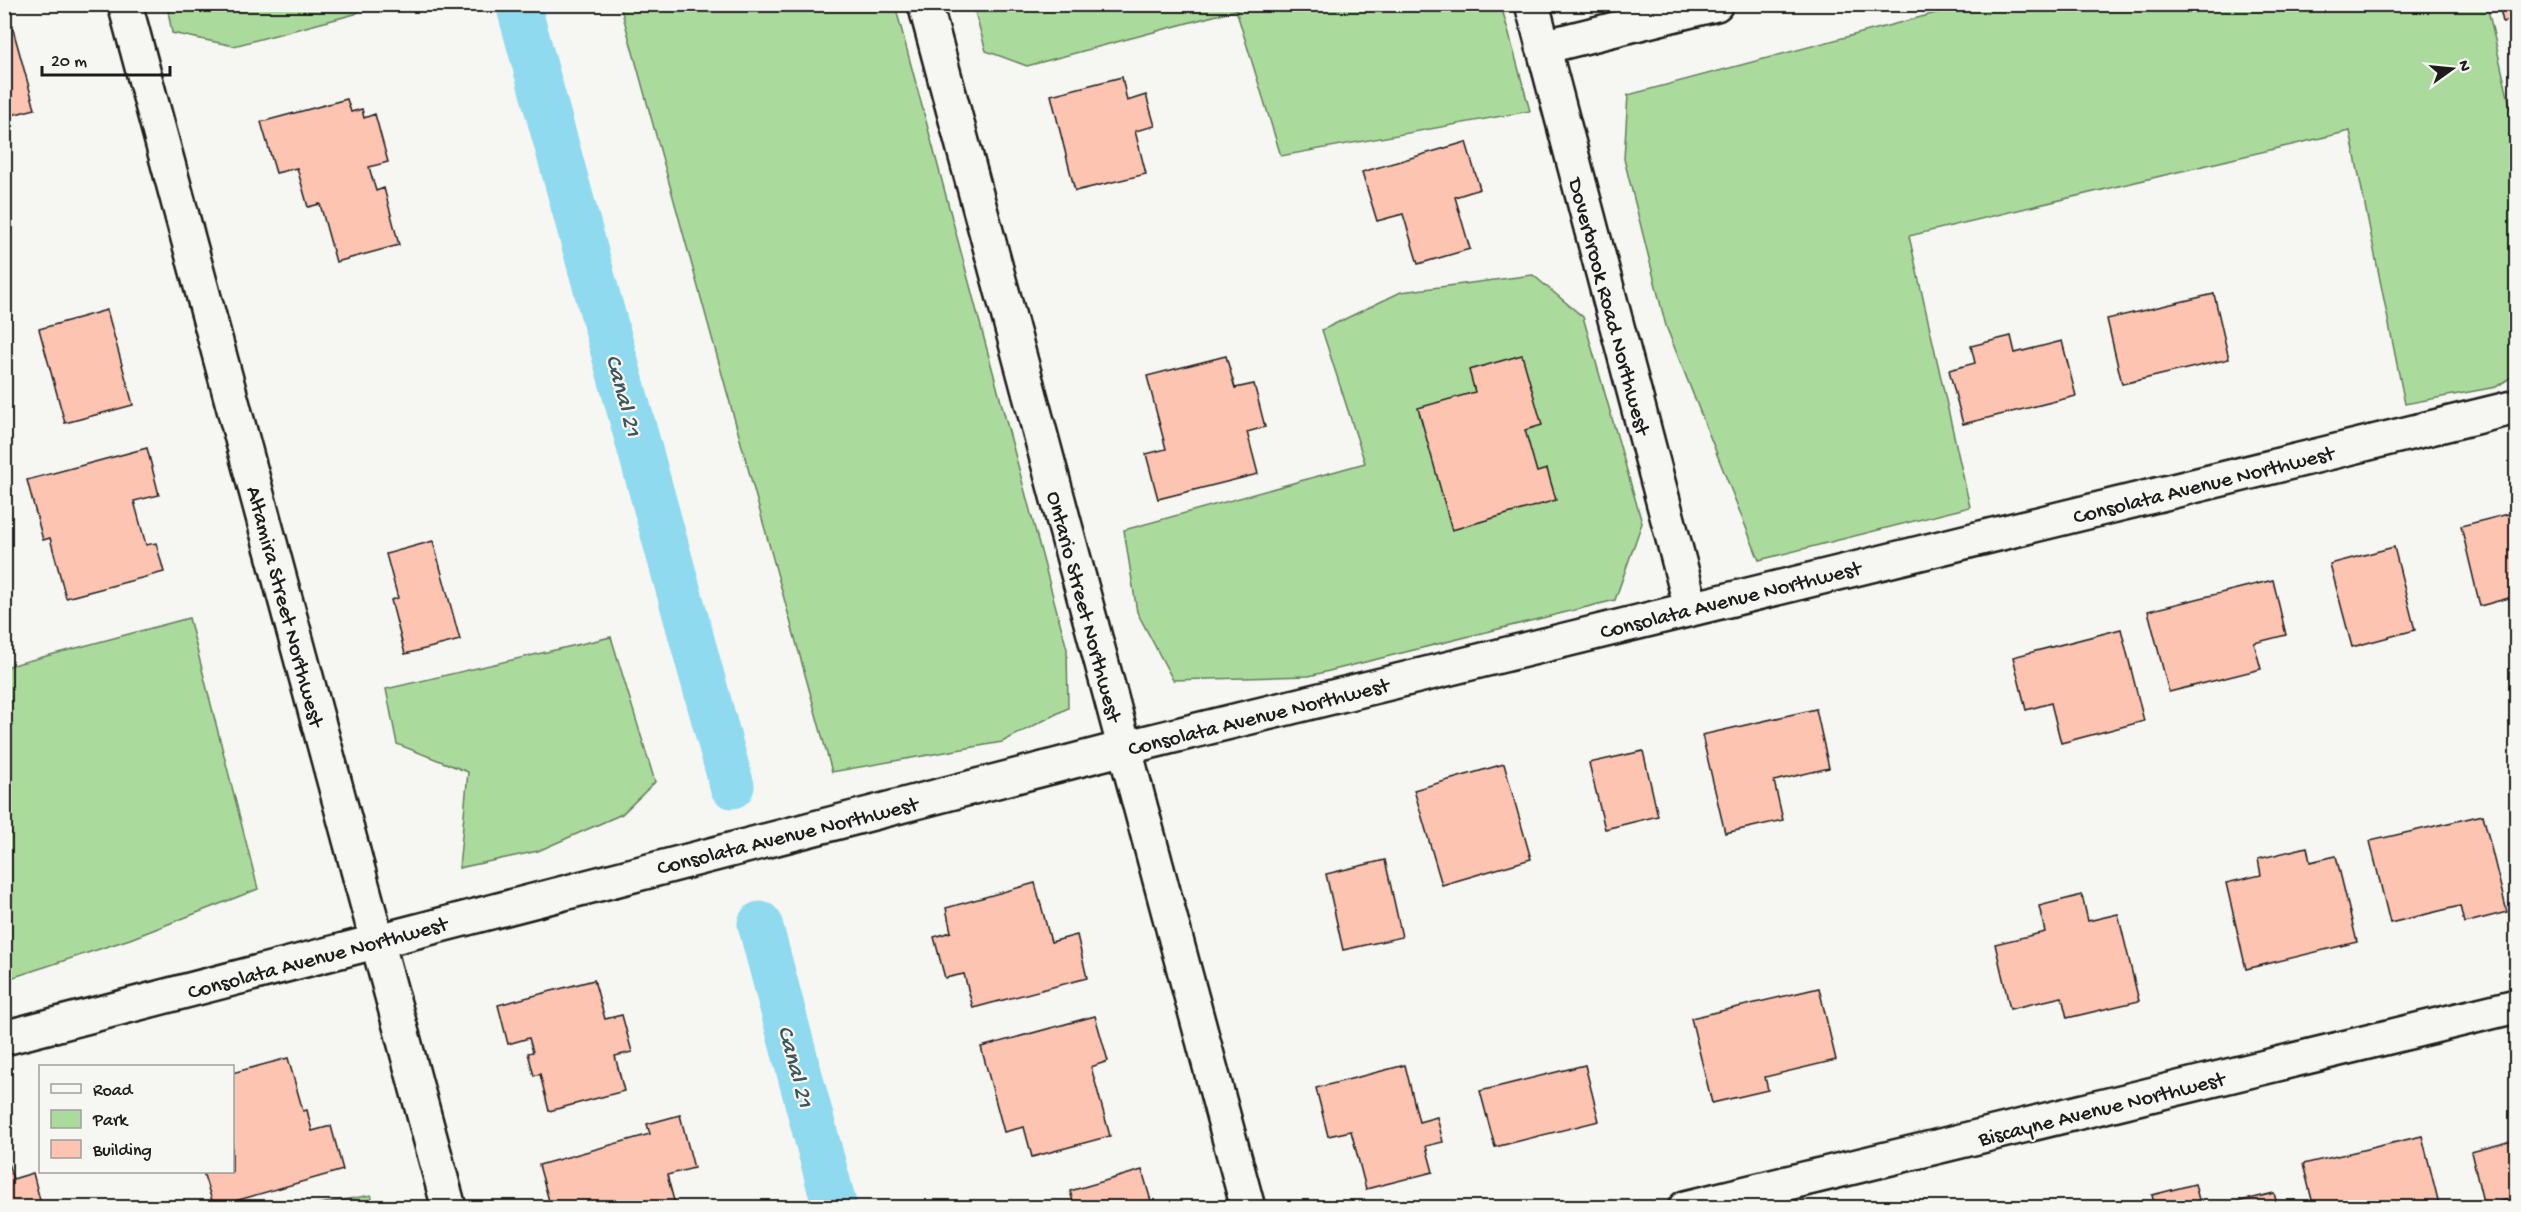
<svg xmlns="http://www.w3.org/2000/svg" width="2521" height="1212" viewBox="0 0 2521 1212" font-family="'Gochi Hand',sans-serif">
<rect width="100%" height="100%" fill="#f6f6f2"/>
<filter id="ink" filterUnits="userSpaceOnUse"><feTurbulence type="fractalNoise" baseFrequency=".0167" numOctaves="2"/><feDisplacementMap in="SourceGraphic" scale="12" xChannelSelector="R" yChannelSelector="G"/><feConvolveMatrix kernelMatrix="1 2 1 2 8 2 1 2 1" color-interpolation-filters="sRGB"/></filter>
<g filter="url(#ink)">
<path fill="#aadb9c" stroke="#637c5c" stroke-width="1.5" d="M167 5V4L368 5 355 14 234 46 172 33Z
M620 5H895L1067 649 1068 708 1002 742 832 772Z
M973 5H1501L1530 111 1281 156 1236 10 1027 66 986 51Z
M1966 5H2487L2516 132V374L2496 387 2405 404 2350 131 1909 236 1970 507 1759 560 1666 326 1624 159 1628 95Z
M1533 275 1583 317 1642 523 1615 600 1309 676 1173 680 1137 612 1124 530 1365 463 1322 330 1401 292Z
M189 618 258 889 130 939 5 980V667Z
M611 637 655 782 622 814 538 851 459 868 468 772 397 744 386 689Z
M371 1195 375 1207H302Z"/>
<g fill="none" stroke-linecap="round" stroke-linejoin="round">
<path stroke="#8fdaef" stroke-width="45" d="M518 4 732 786
M760 924 835 1208"/>
</g>
<path fill="#fcc4b1" stroke="#1c1c1c" stroke-width="1.5" d="M2499 4H2516V19L2503 22Z
M9 15 35 109 4 117V16Z
M1122 77 1127 101 1146 95 1155 126 1135 131 1146 174 1075 191 1051 95Z
M347 99 351 112 362 109 364 118 375 114 388 162 369 167 376 191 384 188 399 245 336 262 320 204 308 207 297 168 276 173 261 122Z
M1466 142 1480 189 1455 197 1470 249 1418 264 1403 214 1377 221 1362 172Z
M2214 294 2229 359 2122 384 2107 319Z
M107 310 133 405 65 423 39 329Z
M2011 336 2015 353 2062 341 2076 396 1963 424 1949 370 1975 363 1971 346Z
M1522 355 1542 425 1525 430 1537 472 1547 469 1556 500 1452 530 1418 408 1475 392 1469 370Z
M1226 356 1235 388 1254 384 1265 427 1247 432 1258 474 1158 499 1146 454 1166 449 1147 376Z
M147 448 159 495 134 501 146 545 156 543 164 572 66 598 50 538 43 540 27 480Z
M2516 512V621L2515 622 2509 598 2480 606 2461 526Z
M433 541 460 640 405 654 391 600 398 598 386 554Z
M2394 547 2415 630 2352 647 2330 564Z
M2273 580 2286 635 2254 643 2261 669 2169 692 2148 611Z
M2121 629 2144 721 2061 743 2051 703 2026 710 2013 657Z
M1816 709 1829 768 1774 781 1783 820 1725 833 1702 735Z
M1643 751 1658 816 1605 829 1589 763Z
M1504 764 1531 859 1442 885 1414 790Z
M2483 815 2507 912 2464 923 2460 906 2390 923 2370 841Z
M2307 847 2310 862 2336 856 2357 942 2246 969 2226 883 2261 875 2258 859Z
M1385 860 1402 937 1343 950 1326 874Z
M1035 883 1051 942 1077 935 1087 978 973 1008 964 974 945 978 934 937 951 932 946 908Z
M2082 895 2088 921 2118 914 2139 1001 2067 1018 2062 997 2010 1009 1995 944 2045 932 2039 906Z
M594 980 605 1019 622 1015 632 1052 615 1056 624 1091 549 1111 540 1074 534 1076 528 1053 533 1052 529 1038 508 1044 498 1005Z
M1819 988 1836 1060 1765 1077 1768 1090 1712 1103 1691 1018Z
M1095 1016 1108 1061 1091 1067 1110 1136 1032 1157 1024 1127 1004 1132 981 1047Z
M288 1058 303 1111 307 1110 312 1131 331 1126 343 1170 214 1207 203 1172H232V1073Z
M1405 1065 1419 1122 1437 1117 1443 1142 1426 1146 1433 1172 1366 1189 1351 1131 1328 1136 1316 1088Z
M1585 1065 1599 1121 1495 1147 1480 1091Z
M680 1115 694 1168 667 1175 676 1208H576L574 1201 551 1208 539 1165 650 1134 647 1124Z
M2422 1136 2440 1208H2314L2303 1164Z
M2516 1140V1197L2484 1206 2471 1152Z
M4 1151 13 1179 33 1173 42 1208H4Z
M1142 1170 1153 1208H1075L1070 1191Z
M2195 1184 2201 1208H2155L2152 1195Z
M2274 1193 2278 1208H2213Z"/>
<g fill="none" stroke-linecap="round" stroke-linejoin="round">
<g stroke="#1c1c1c" stroke-width="38">
<path id="minor" d="M125 4 449 1208
M925 4 1248 1208
M1532 4 1691 607
M1543 47 1716 4
M4 1038 1124 748 2516 407
M1685 1208 2516 1006"/>
</g>
<use href="#minor" stroke="#f6f6f2" stroke-width="33"/>
</g>
</g>
<g text-anchor="middle" stroke-width="4.5" stroke-linejoin="round" paint-order="stroke">
<g font-size="22" fill="#1c1c1c" stroke="#f6f6f2">
<text transform="translate(1611 306) rotate(75)" y="8">Doverbrook Road Northwest</text>
<text transform="translate(2203 483) rotate(-14)" y="8">Consolata Avenue Northwest</text>
<text transform="translate(1730 598) rotate(-14)" y="8">Consolata Avenue Northwest</text>
<text transform="translate(287 606) rotate(75)" y="8">Altamira Street Northwest</text>
<text transform="translate(1086 606) rotate(75)" y="8">Ontario Street Northwest</text>
<text transform="translate(1258 715) rotate(-14)" y="8">Consolata Avenue Northwest</text>
<text transform="translate(787 834) rotate(-14)" y="8">Consolata Avenue Northwest</text>
<text transform="translate(317 956) rotate(-15)" y="8">Consolata Avenue Northwest</text>
<text transform="translate(2101 1107) rotate(-14)" y="8">Biscayne Avenue Northwest</text>
</g>
<g font-size="24" font-style="italic" fill="#3e555b" stroke="#f6f6f2">
<text transform="translate(625 395) rotate(75)" y="8">Canal 21</text>
<text transform="translate(797 1066) rotate(75)" y="8">Canal 21</text>
</g>
</g>
<rect width="2521" height="1212" fill="none" stroke="#f6f6f2" stroke-width="24"/>
<rect x="12" y="12" width="2497" height="1188" fill="none" stroke="#1c1c1c" stroke-width="2" filter="url(#ink)"/>
<rect x="39" y="1065" width="195" height="108" fill="#f6f6f2" stroke="#9f9f9c" stroke-width="1.5"/>
<rect x="51" y="1084" width="30" height="9" fill="#f6f6f2" stroke="#9f9f9c" stroke-width="1.5"/>
<text x="93" y="1095" font-size="18" fill="#1c1c1c">Road</text>
<rect x="51" y="1110" width="30" height="18" fill="#aadb9c" stroke="#9f9f9c" stroke-width="1.5"/>
<text x="93" y="1125" font-size="18" fill="#1c1c1c">Park</text>
<rect x="51" y="1140" width="30" height="18" fill="#fcc4b1" stroke="#9f9f9c" stroke-width="1.5"/>
<text x="93" y="1155" font-size="18" fill="#1c1c1c">Building</text>
<g transform="translate(2452 69) rotate(75)" stroke="#f6f6f2" stroke-width="4.5" paint-order="stroke">
<path d="M0-4.5L10 22L0 15L-10 22Z" fill="#1c1c1c"/>
<text y="-9" font-size="16" font-weight="bold" text-anchor="middle" fill="#1c1c1c">N</text>
</g>
<path d="M42 66v9h128v-9" fill="none" stroke="#1c1c1c" stroke-width="3"/>
<text x="51" y="66" font-size="18" fill="#1c1c1c" stroke="#f6f6f2" stroke-width="4.5" paint-order="stroke">20 m</text>
</svg>
